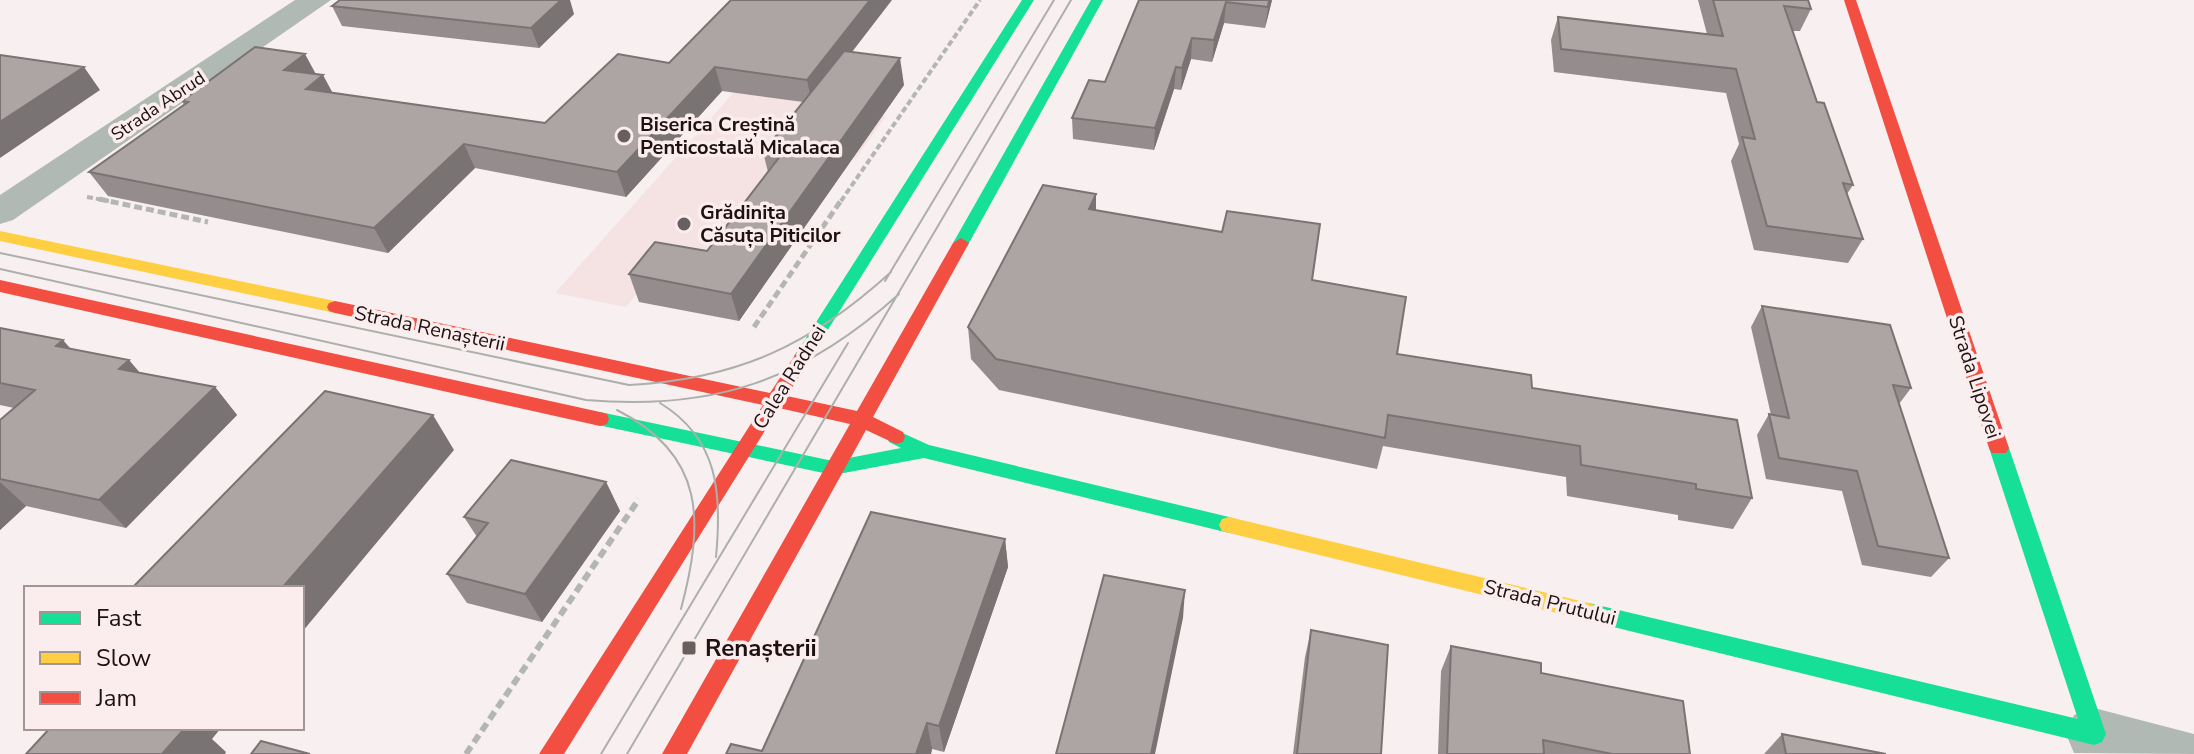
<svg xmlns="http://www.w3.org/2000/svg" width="2194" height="754" viewBox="0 0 2194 754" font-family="'Nunito Sans',sans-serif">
<rect width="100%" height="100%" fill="#f8f0f0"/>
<path fill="#f5e2e3" d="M735 91 886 116 856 158 789 147 713 273 661 263 626 307 555 293Z"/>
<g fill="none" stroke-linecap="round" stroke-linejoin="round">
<path stroke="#b4b6b4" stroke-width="4" stroke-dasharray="6 3" stroke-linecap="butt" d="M87 197 109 201
M841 201 980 0"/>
<path stroke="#b4b6b4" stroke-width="5" stroke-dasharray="8 4" stroke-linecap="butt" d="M99 199 208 222
M754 327 842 199"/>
<path stroke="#b4b6b4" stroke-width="6" stroke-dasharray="9 5" stroke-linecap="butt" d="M466 754 639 499"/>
<path fill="#b1b9b4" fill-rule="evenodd" d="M295 0H331L13 220 0 224V195Z
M2094 708 2194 734V754L2074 753 2066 734 2074 715Z"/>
<path fill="#16e098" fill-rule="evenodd" d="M1022 0H1034L809 360H797L794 356 797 352Z
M1091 0H1103L969 243 967 247H955L953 243Z
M600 412 833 461 901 448 889 442 887 437 889 432 896 430 929 445 1229 517 1236 519 1239 525 1236 531 1229 533 924 458 833 475 593 424 591 419 593 414Z
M1999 441 2006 443 2009 448 2106 734 2102 742 2094 745 1589 621 1581 618 1578 612 1581 606 1589 603 2078 719 1989 448 1992 443Z"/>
<path fill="#ffcf43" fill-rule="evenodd" d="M0 231 335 301 343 307 335 313 0 241Z
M1229 517 1589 603 1597 606 1600 612 1597 618 1589 621 1229 533 1222 531 1219 525 1222 519Z"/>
<path fill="#f24e42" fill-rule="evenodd" d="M1844 0H1856L2009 448 2006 453H1992L1989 448Z
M961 238 969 243 873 417 903 432 905 437 903 442 896 444 866 430 687 754H662L850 424 779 408 564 754H539L763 405 335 313 329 311 327 307 329 303 335 301 770 393 797 352 803 350 812 356 787 396 857 411 953 243Z
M0 280 600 412 607 414 609 419 607 424 600 426 0 292Z"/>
<path stroke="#acafab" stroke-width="2" d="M0 253 629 385C738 379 811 345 891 272
M0 269 586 400C714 411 804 380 899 294
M885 281 1054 0
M660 403C719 439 722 494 716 557
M617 410C706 455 704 522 681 609
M601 754 848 343
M627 754 1071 0"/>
</g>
<path fill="#958d8d" d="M1139 0H1272L1265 28 1224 23 1212 62 1191 59 1181 90 1174 89 1154 150 1073 139 1072 118 1105 82Z
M1698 0H1808L1811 9 1800 31H1792L1817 102 1853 185 1847 194 1863 239 1848 263 1754 250 1731 161 1739 144 1726 93 1554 72 1551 40 1558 17 1707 34Z
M332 6 574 14 539 48 342 26Z
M851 52 904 85 739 321 639 302 629 274 707 251 768 172 763 152 803 102 722 91 626 197 475 168 388 253 108 196 89 172 184 105 182 101 316 74 332 93 545 123 669 63Z
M1096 210 1312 280 1397 354 1532 388 1752 498 1733 529 1678 520V515L1567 496 1566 477 1383 446 1377 469 999 390 971 359 968 327Z
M1762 306 1911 388 1899 404 1949 558 1931 577 1862 565 1842 491 1766 479 1757 435 1769 414 1771 415 1751 327Z
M0 328 71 349 140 373 215 387 237 415 126 528 26 506 0 530V420L14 408 0 405Z
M606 482 620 511 542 622 467 603 447 574 477 537 464 517Z
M1005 539 1008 567 944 752 932 749 931 754H726L762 751Z
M1311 630 1381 754H1293L1305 657Z
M1451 646 1541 673 1690 754H1438L1441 671Z
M1782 734 1886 754H1764Z"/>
<path fill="#797373" d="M561 0H570L574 14 539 48 531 28Z
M870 0H892L812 104 807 80Z
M1269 0H1272L1265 28Z
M1226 2 1224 23 1212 62 1214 40Z
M1192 38 1191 59 1181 90 1182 68Z
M305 54 318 78 284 70Z
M900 58 904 85 739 321 731 294Z
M84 67 100 90 0 158V122Z
M715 67 722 91 626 197 617 172Z
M1176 67 1174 89 1154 150 1155 128Z
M323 75 336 99 306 89Z
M464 144 475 168 388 253 374 228Z
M1096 194V225L1089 209Z
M63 340 88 369 56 346Z
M129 360 153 388 119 369Z
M215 387 237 415 126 528 99 500Z
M433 415 454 450 302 632V588H282Z
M0 482 26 506 0 530Z
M606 482 620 511 542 622 525 594Z
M1005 539 1008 567 944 752 939 726Z
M1185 590 1183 618 1155 754H1151Z
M927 723 932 749 931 754H916Z
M185 728H221L212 739 226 752 225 754H162Z"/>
<path fill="#ada4a4" stroke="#797373" stroke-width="2" d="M340 0H561L531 28 332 6Z
M731 0H870L807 80 715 67 617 172 464 144 374 228 89 172 188 102 182 101 255 47 305 54 284 70 323 75 306 89 545 123 618 54 669 63Z
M1139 0H1269L1268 7 1226 2 1214 40 1192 38 1182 68 1176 67 1155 128 1072 118 1089 80 1105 82Z
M1713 0H1808L1811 9 1784 6 1817 102 1824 103 1853 185 1843 183 1863 239 1767 226 1742 137 1755 139 1736 69 1561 49 1558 17 1723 36Z
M844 51 900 58 731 294 629 274 655 242 707 251 781 155 763 152Z
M0 55 84 67 0 122Z
M1043 185 1096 194 1089 209 1222 232 1227 211 1320 224 1312 280 1406 297 1397 354 1531 375 1532 388 1737 420 1752 498 1696 489V484L1581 465 1580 446 1388 415 1385 438 996 359 968 327Z
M1762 306 1890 325 1911 388 1893 385 1949 558 1878 546 1857 471 1779 458 1769 414 1789 418Z
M0 328 63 340 56 346 129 360 119 369 215 387 99 500 0 479V420L35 390 0 383Z
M325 391 433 415 282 588H132Z
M511 460 606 482 525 594 447 574 488 523 464 517Z
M871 512 1005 539 939 726 927 723 916 754H726L731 744 762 751Z
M1104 575 1185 590 1151 754H1056Z
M1311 630 1388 645 1381 754H1297Z
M1451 646 1541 663V673L1683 701 1690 754H1612L1543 740 1544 754H1447Z
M50 728H185L162 754H26Z
M1782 734 1886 754H1786Z
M261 741 310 754H251Z"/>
<g fill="#6a5f60" stroke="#fbeded" stroke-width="3">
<circle cx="624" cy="136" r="8"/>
<circle cx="684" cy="224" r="8"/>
<rect x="681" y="640" width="16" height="16" rx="4"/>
</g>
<g text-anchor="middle" stroke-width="7" stroke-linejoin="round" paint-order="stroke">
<g font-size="18" fill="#1d1112" stroke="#fbeded">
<text transform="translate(158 106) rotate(-34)" y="6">Strada Abrud</text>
</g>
<g font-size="20" font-weight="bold" fill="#1d1112" stroke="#fbeded" text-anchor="start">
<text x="640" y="131">Biserica Creștină<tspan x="640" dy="23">Penticostală Micalaca</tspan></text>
<text x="700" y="219">Grădinița<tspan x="700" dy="23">Căsuța Piticilor</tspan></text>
</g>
<g font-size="20" fill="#1d1112" stroke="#fbeded">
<text transform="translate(430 328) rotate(12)" y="7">Strada Renașterii</text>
<text transform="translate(789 377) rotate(-58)" y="7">Calea Radnei</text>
<text transform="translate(1975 377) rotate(72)" y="7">Strada Lipovei</text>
<text transform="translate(1550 602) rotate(14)" y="7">Strada Prutului</text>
</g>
<g font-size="24" font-weight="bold" fill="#1d1112" stroke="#fbeded" text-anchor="start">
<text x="705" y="656">Renașterii</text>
</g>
</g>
<rect x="24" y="586" width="280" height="144" fill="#fbeded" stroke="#a29595" stroke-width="2"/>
<rect x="40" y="612" width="40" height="12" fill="#16e098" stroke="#a29595" stroke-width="2"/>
<text x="96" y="626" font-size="24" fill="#1d1112">Fast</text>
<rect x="40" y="652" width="40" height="12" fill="#ffcf43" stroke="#a29595" stroke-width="2"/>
<text x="96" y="666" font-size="24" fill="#1d1112">Slow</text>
<rect x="40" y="692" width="40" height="12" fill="#f24e42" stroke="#a29595" stroke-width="2"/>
<text x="96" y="706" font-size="24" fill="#1d1112">Jam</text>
</svg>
